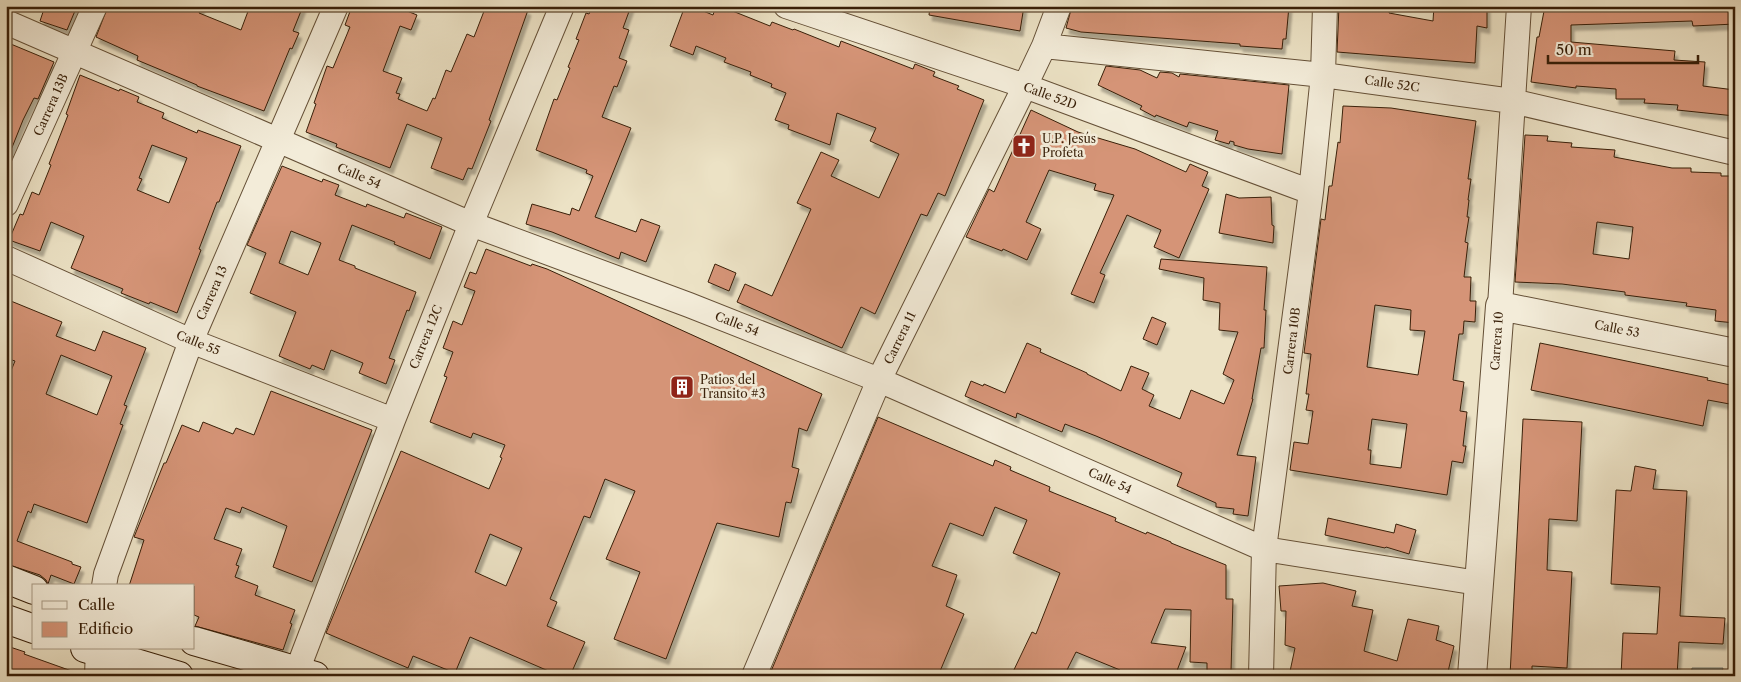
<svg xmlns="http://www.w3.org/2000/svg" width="1741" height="682" viewBox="0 0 1741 682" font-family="'Libre Caslon Text',serif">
<defs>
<filter id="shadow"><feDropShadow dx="3" dy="5.5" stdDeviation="1" flood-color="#0004"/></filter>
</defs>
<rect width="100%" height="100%" fill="#ece2c5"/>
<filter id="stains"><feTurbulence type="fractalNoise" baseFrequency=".004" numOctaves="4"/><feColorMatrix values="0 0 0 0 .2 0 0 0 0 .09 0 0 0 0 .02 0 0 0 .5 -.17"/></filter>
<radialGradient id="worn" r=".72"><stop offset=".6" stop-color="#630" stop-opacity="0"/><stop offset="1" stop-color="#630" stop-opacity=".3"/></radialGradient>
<path fill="#9bbcbd" stroke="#737d75" d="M1692 668H1723L1721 676H1691Z"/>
<path fill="#d59477" stroke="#381f08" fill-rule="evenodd" filter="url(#shadow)" d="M45 6H77L67 30 40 21Z
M108 6H202L199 13 241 30 250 6H303L293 31 299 33 292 49 290 48 264 111 197 86V85L137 60 138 56 96 37Z
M352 6H408L407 11 417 15 411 30 400 26 383 71 402 78 396 93 400 94 398 99 427 111 433 98 435 99 446 70 451 72 467 34 474 37 486 6H519L528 10 489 120 491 121 472 169 468 168 463 180 431 168 442 138 407 124 390 168 336 147 337 144 306 132 316 104 314 103 327 66 333 68 350 27 345 25Z
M592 6H631L623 28 629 30 619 58 627 61 617 87 614 86 602 117 631 128 595 217 636 232 641 219 660 226 646 262 621 252 619 259 552 232 526 224 532 204 570 215 572 208 579 211 593 176 586 173 587 170 536 150 554 99 557 100 570 68 568 67 579 40 576 39 586 13 589 14Z
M685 6H691L713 15 716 6H720L770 26 772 22 793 30 794 29 839 47 841 41 913 69 915 64 935 72 933 76 959 86 957 89 984 100 945 196 938 193 927 216 921 214 875 314 861 307 842 348 737 302 745 284 772 296 811 209 797 203 821 152 839 160 831 176 879 198 899 154 870 141 876 128 837 113 830 145 788 129 789 125 775 120 786 93 771 87 772 84 750 75 751 72 724 62 726 58 696 46 693 55 670 46Z
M930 6H1024L1020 31 929 15Z
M1072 6H1289L1286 39H1283L1282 49 1240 46V44L1081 32 1066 28Z
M1339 6H1390L1389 13 1433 21 1434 6H1487V28L1477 26 1475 63 1337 52Z
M1545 6H1735V24L1693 26 1692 21 1571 25V42L1675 51 1674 60 1705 62 1703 86 1735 90V116L1677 110 1678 105 1644 103 1645 99H1616V89L1576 86V88L1531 82 1537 37H1539Z
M6 42 54 62 38 99 34 98 23 120 7 160Z
M1106 66 1140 70 1157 78 1160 72 1172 73 1179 77 1180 74 1289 85 1282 154 1248 149 1234 145V142L1230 141 1229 144 1215 140 1218 131 1189 122 1187 127 1156 115 1155 117 1140 109 1142 106 1098 85Z
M80 75 119 91 120 89 139 97 137 102 164 113 162 118 197 133 198 130 241 146 219 202H217L199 249 201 250 177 313 150 302 149 304 121 293 123 289 71 268 84 236 51 222 40 251 9 240 20 214 23 215 32 192 39 195 51 165 49 164 68 115 66 114ZM152 145 187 158 169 203 137 190 142 179 139 178Z
M1343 106 1391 108 1476 121 1468 179H1471L1468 200H1469L1467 217H1469L1465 242 1468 243 1464 277H1471L1470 301H1476L1475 322 1464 321 1463 334H1459L1453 380 1464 382 1460 411 1467 412 1463 446H1466L1463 463 1452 461 1447 495 1290 470 1294 442 1308 444 1313 411 1306 410 1309 394H1306L1311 354 1304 353 1321 219 1325 220 1329 186H1332L1338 142 1340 143ZM1375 305 1411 310 1410 330 1425 331 1418 375 1367 367ZM1372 419 1407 424 1401 468 1370 464 1371 450H1368Z
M1031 110 1078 132 1135 149 1186 172 1190 164 1208 172 1202 186 1209 189 1179 258 1154 247 1161 230 1127 215 1100 273 1105 275 1094 303 1071 294 1114 195 1094 190 1096 184 1049 170 1026 222 1041 229 1027 260 1003 249 1002 251 966 237 989 189 994 192Z
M1525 135 1548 136 1547 141 1572 143 1571 147 1615 150 1614 157 1672 168H1691V172L1721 173V176H1735V323L1715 321 1716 310 1686 306 1687 303 1625 295V292L1562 284 1515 282ZM1597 222 1633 227 1629 259 1593 254Z
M282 166 322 182 323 179 339 185 335 195 366 207 367 204 404 218 406 213 442 227 430 259 394 244 395 242 352 225 339 260 355 266V268L416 292 409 311 407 310 389 358 395 360 386 384 359 373 363 363 331 350 324 370 312 365 310 369 279 356 296 312 250 293 266 253 247 245ZM291 231 321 243 308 275 279 263Z
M1226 194 1239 198 1271 197 1272 225 1274 226 1273 243 1219 233Z
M486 249 531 266 532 264 547 269 822 394 807 431 799 428 792 467 799 469 791 503 786 502 779 537 717 523 666 659 614 639 640 572 606 559 635 491 605 479 590 518 584 516 550 599 557 602 547 626 585 642 570 676H560L470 637 455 673 413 656 408 668 326 633 401 451 489 489 502 458 500 457 505 445 473 433 471 438 430 422 447 377 444 376 453 352 443 348 453 321 462 325 475 291 464 287 470 272 476 274ZM490 534 522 548 506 586 475 572Z
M1161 259 1267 267 1264 310H1266L1264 348H1261L1252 399H1253L1237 455 1256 457 1248 516 1233 514 1234 509 1216 507V503L1177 486 1182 473 1096 436 1065 424 1062 432 1017 413 1016 418 965 396 971 381 983 386 984 384 1005 393 1027 343 1041 349 1040 352 1087 373V374L1121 391 1131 366 1149 373 1142 389 1154 395 1149 406 1180 419 1191 390 1224 404 1234 380 1223 374 1238 332 1219 330 1220 303 1203 300 1204 278 1159 269Z
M715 264 736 273 729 291 708 282Z
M6 299 62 322 56 336 95 351 103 331 146 348 124 405 127 406 120 424 123 425 87 523 34 504 31 513 28 511 17 541 72 562V564L81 567 74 584 51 575 48 584 46 580 40 575 6 564V383L15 361 6 358ZM61 355 112 376 97 415 46 394Z
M1152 317 1166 323 1157 345 1143 339Z
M1540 343 1708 378 1707 380 1735 386V405L1708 400 1703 426 1531 390Z
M271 391 372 430 312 582 273 567 287 526 242 507 240 513 226 508 214 539 242 549 236 565 239 566 235 577 258 586 255 595 295 610 290 623 292 624 283 650 195 626 199 617 194 615V586H129L144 540 134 537 164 463H166L182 425 199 432 203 422 233 434 236 428 254 435Z
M878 417 993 466 995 460 1011 467 1010 470 1050 487 1049 491 1116 518 1115 521 1146 534 1147 532 1171 542V543L1226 565V599H1233L1231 672 1207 671V663L1190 662 1191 610 1165 609 1151 643 1186 647 1175 676H1117L1120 670 1076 652 1064 676H1011L1032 632 1036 634 1060 573 1013 553 1027 520 995 507 983 536 950 523 932 566 957 575 946 606 964 614 938 676H769Z
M1523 419 1582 422 1577 521 1549 519 1547 570 1572 572 1567 668 1532 666V676H1510Z
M1635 466 1656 470 1653 489 1687 491 1680 616 1725 618 1723 644 1679 642 1677 676H1621L1623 633 1657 634 1660 587 1611 584 1616 490 1631 491Z
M1328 518 1394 533 1396 524 1416 530 1409 554 1386 547 1385 548 1325 535Z
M1323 583 1356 591 1352 606 1373 610 1364 651 1397 661 1408 619 1439 626 1436 640 1454 646 1447 676H1289L1295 648 1285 645 1286 611H1281L1279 586Z
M10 647 25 652 24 654 80 674 79 676H6V656Z"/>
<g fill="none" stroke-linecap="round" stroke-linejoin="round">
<g stroke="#655037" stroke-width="26">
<path id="minor" d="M786 6 1025 86 1311 192
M6 22 471 224 689 305 879 380 1264 549 1478 583
M1044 46 1323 75 1512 101 1735 153
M6 204 95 6
M6 258 191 341 393 420
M1500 306 1519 6
M104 586 106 574 191 341 336 6
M297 671 393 420 471 224 562 6
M97 676 98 648
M754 676 879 380 1025 86 1044 46 1059 6
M1261 676 1264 549 1311 192 1323 75 1325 6"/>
</g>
<g stroke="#655037" stroke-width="30">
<path id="tertiary" d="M1472 676 1500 306 1735 353"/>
</g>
<g stroke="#381f08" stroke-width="30">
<path id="secondary" d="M6 579 34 590
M6 619 34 629
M194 641 315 676
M85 648 179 676"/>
</g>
<use href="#minor" stroke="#f3ecd9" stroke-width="24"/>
<use href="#tertiary" stroke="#f3ecd9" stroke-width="28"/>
<use href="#secondary" stroke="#f3ecd9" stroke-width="28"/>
</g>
<defs>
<g id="church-square" transform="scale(1.25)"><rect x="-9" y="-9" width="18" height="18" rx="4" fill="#8f2418" stroke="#f3ecd9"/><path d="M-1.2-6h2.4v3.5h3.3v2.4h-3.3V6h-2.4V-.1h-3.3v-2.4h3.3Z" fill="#fff"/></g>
<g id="building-square" transform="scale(1.25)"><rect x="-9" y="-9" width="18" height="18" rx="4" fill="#8f2418" stroke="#f3ecd9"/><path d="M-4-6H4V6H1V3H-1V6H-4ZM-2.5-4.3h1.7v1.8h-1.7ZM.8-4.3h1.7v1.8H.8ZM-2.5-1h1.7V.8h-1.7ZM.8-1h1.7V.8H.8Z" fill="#fff"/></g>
</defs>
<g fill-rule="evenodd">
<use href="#church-square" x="1024" y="146"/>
<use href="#building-square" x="682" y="387"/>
</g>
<g text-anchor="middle" stroke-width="5" stroke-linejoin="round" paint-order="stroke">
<g font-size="12" fill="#381f08" stroke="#f3ecd9">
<text transform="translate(1392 84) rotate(8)" y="4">Calle 52C</text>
<text transform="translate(1050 96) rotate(20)" y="4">Calle 52D</text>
<text transform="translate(51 105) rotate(-66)" y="4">Carrera 13B</text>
<text transform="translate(359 176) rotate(23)" y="4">Calle 54</text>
<text transform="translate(212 293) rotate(-66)" y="4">Carrera 13</text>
<text transform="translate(737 324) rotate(21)" y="4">Calle 54</text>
<text transform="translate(1617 329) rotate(11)" y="4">Calle 53</text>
<text transform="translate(426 337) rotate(-68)" y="4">Carrera 12C</text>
<text transform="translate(900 338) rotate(-64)" y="4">Carrera 11</text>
<text transform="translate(1292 341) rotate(-83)" y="4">Carrera 10B</text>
<text transform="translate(1497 341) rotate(-86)" y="4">Carrera 10</text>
<text transform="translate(198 343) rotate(22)" y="4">Calle 55</text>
<text transform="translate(1110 481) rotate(24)" y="4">Calle 54</text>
</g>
<g font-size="12" fill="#381f08" stroke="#f3ecd9" text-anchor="start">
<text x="1042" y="143">U.P. Jesús<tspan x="1042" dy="14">Profeta</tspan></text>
<text x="700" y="384">Patios del<tspan x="700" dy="14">Transito #3</tspan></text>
</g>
</g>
<rect width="1741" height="682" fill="none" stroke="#ece2c5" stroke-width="25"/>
<rect x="8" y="8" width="1726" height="667" fill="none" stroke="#381f08" stroke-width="2.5"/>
<rect x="12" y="12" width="1716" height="657" fill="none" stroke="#381f08"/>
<rect x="32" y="584" width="162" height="65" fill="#f3ecd9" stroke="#a89a85"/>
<rect x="42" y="601" width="25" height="8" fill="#f3ecd9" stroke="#a89a85"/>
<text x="78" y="610" font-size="15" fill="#381f08">Calle</text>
<rect x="42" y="622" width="25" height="15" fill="#d59477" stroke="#a89a85"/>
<text x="78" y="634" font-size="15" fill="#381f08">Edificio</text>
<path d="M1548 55v8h150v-8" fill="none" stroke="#381f08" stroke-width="2.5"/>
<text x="1556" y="55" font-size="15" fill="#381f08" stroke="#f3ecd9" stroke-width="4" paint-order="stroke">50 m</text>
<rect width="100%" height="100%" filter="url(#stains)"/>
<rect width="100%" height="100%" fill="url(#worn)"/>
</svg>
